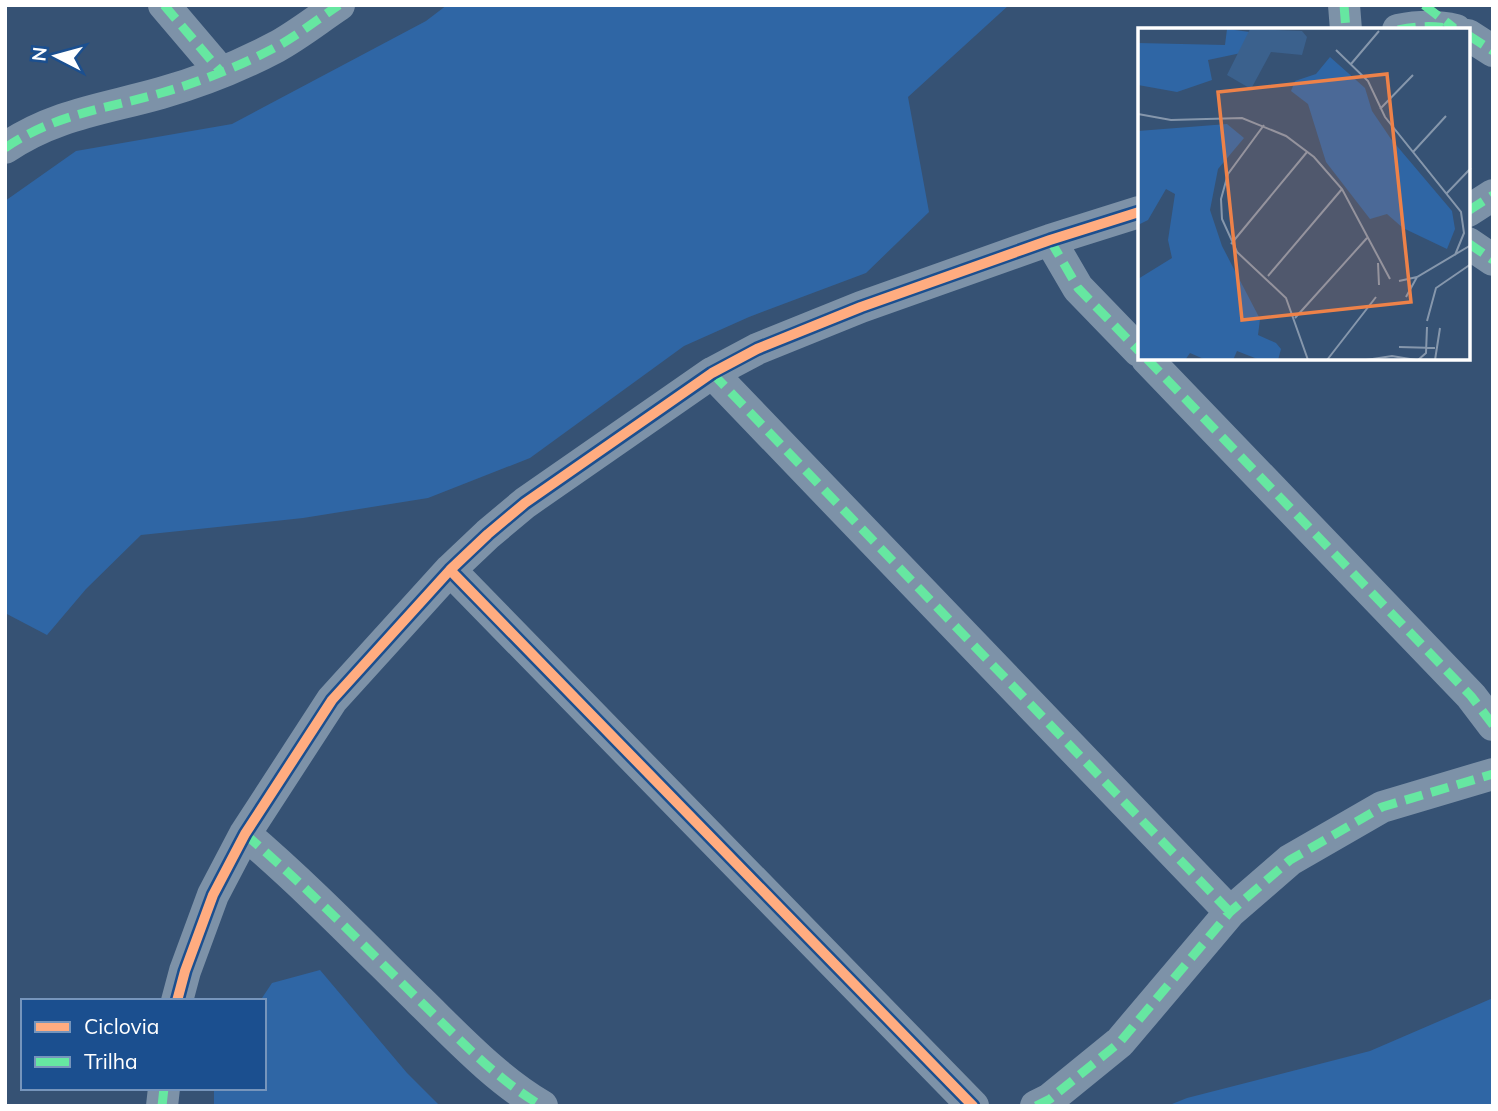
<svg xmlns="http://www.w3.org/2000/svg" width="1498" height="1111" viewBox="0 0 1498 1111" font-family="Mulish,sans-serif">
<rect width="100%" height="100%" fill="#365274"/>
<path fill="#2f66a5" d="M447 5H1009L908 97 929 212 866 273 749 317 684 346 530 458 428 498 303 518 141 535 86 589 47 635 5 613V201L76 151 232 124 426 21Z
M320 970 407 1073 440 1106H214V1088H264V1001H260L272 983Z
M1493 998V1106H1167L1187 1098 1370 1051Z"/>
<g fill="none" stroke-linecap="round" stroke-linejoin="round">
<path stroke="#7d92a8" stroke-width="32" d="M164 5 221 72
M1344 5 1346 30
M1398 30C1418 26 1435 25 1456 30
M1468 35 1493 51
M5 148C55 114 105 109 161 93 200 82 240 66 276 47 298 35 318 19 339 5
M1468 211 1493 195
M1050 240 1078 288 1139 351
M1468 243 1493 260
M1147 359 1471 696 1493 725
M712 373 1230 912
M450 570 973 1106
M245 834C307 887 363 945 420 1001 458 1038 496 1079 542 1106
M177 1001 185 971 213 895 245 834 332 700 450 570 488 534 525 503 712 373 757 349 861 307 1050 240 1139 212
M162 1106 164 1088
M1036 1106 1050 1099 1120 1042 1230 912 1290 860 1382 807 1493 774"/>
<path stroke="#66e7a1" stroke-width="9" stroke-dasharray="18 9" stroke-linecap="butt" d="M164 5 221 72
M1344 5 1346 30
M1424 5 1454 28
M1398 30C1418 26 1435 25 1456 30
M1468 35 1493 51
M5 148C55 114 105 109 161 93 200 82 240 66 276 47 298 35 318 19 339 5
M1468 211 1493 195
M1050 240 1078 288 1139 351
M1468 243 1493 260
M1147 359 1471 696 1493 725
M712 373 1230 912
M245 834C307 887 363 945 420 1001 458 1038 496 1079 542 1106
M162 1106 164 1088
M1036 1106 1050 1099 1120 1042 1230 912 1290 860 1382 807 1493 774"/>
<g stroke="#1b4f8f" stroke-width="15">
<path id="cycleway" d="M450 570 973 1106
M177 1001 185 971 213 895 245 834 332 700 450 570 488 534 525 503 712 373 757 349 861 307 1050 240 1139 212"/>
</g>
<use href="#cycleway" stroke="#ffac80" stroke-width="10"/>
</g>
<g transform="translate(1138 28)">
<rect width="332" height="332" fill="#365274"/>
<path d="M89 1 112 4 103 25 70 32 74 52 39 64 0 57V15L87 17ZM192 29 227 60 234 83 253 111 314 183 317 201 309 221 265 200 249 186 232 191 188 134 170 76 153 63 157 53 178 46ZM89 96 106 110 80 141 72 182 84 218 122 291 120 307 138 315 143 321 140 332H122L99 323 95 332H68L52 325 47 332H0V251L34 230 30 212 37 166 28 161 10 192 0 197V103Z" fill="#2f66a5"/>
<path d="M112 1 164 3 169 9 164 27 133 24 113 61 89 47Z" fill="#3b618d"/>
<path fill="none" stroke="#8697ac" stroke-width="2" d="M198 22 230 53 247 89 323 184 326 205 317 227M213 36 241 3M242 81 275 47M0 86 33 92 104 90 148 108 176 129 204 161 252 251M126 97 90 146 83 171 84 191 99 224 148 270 170 332M275 124 308 88M309 165 333 140M93 216 169 124M240 235 241 257M130 248 204 161M261 253 279 249 333 217M268 269 279 249M157 290 229 210M289 293 298 260 333 236M261 319 297 320M189 332 238 269M228 332 254 328 278 332M280 332 288 325 289 299M297 332 302 300"/>
<path fill="#ee8249" fill-opacity="0.15" stroke="#ee8249" stroke-width="3.5" d="M249 46 273 274 104 292 80 64Z"/>
<rect width="332" height="332" fill="none" stroke="#fff" stroke-width="3.5"/>
</g>
<rect width="1498" height="1111" fill="none" stroke="#ffffff" stroke-width="14"/>
<rect x="21" y="999" width="245" height="91" fill="#1b4f8f" stroke="#7695bc" stroke-width="2"/>
<rect x="35" y="1022" width="35" height="10" fill="#ffac80" stroke="#7695bc" stroke-width="2"/>
<text x="84" y="1034" font-size="21" fill="#ffffff">Ciclovia</text>
<rect x="35" y="1057" width="35" height="10" fill="#66e7a1" stroke="#7695bc" stroke-width="2"/>
<text x="84" y="1069" font-size="21" fill="#ffffff">Trilha</text>
<g transform="translate(56 56) rotate(276)" stroke="#1b4f8f" stroke-width="5" paint-order="stroke">
<path d="M0-5L12 26L0 18L-12 26Z" fill="#ffffff"/>
<text y="-10" font-size="19" font-weight="bold" text-anchor="middle" fill="#ffffff">N</text>
</g>
</svg>
